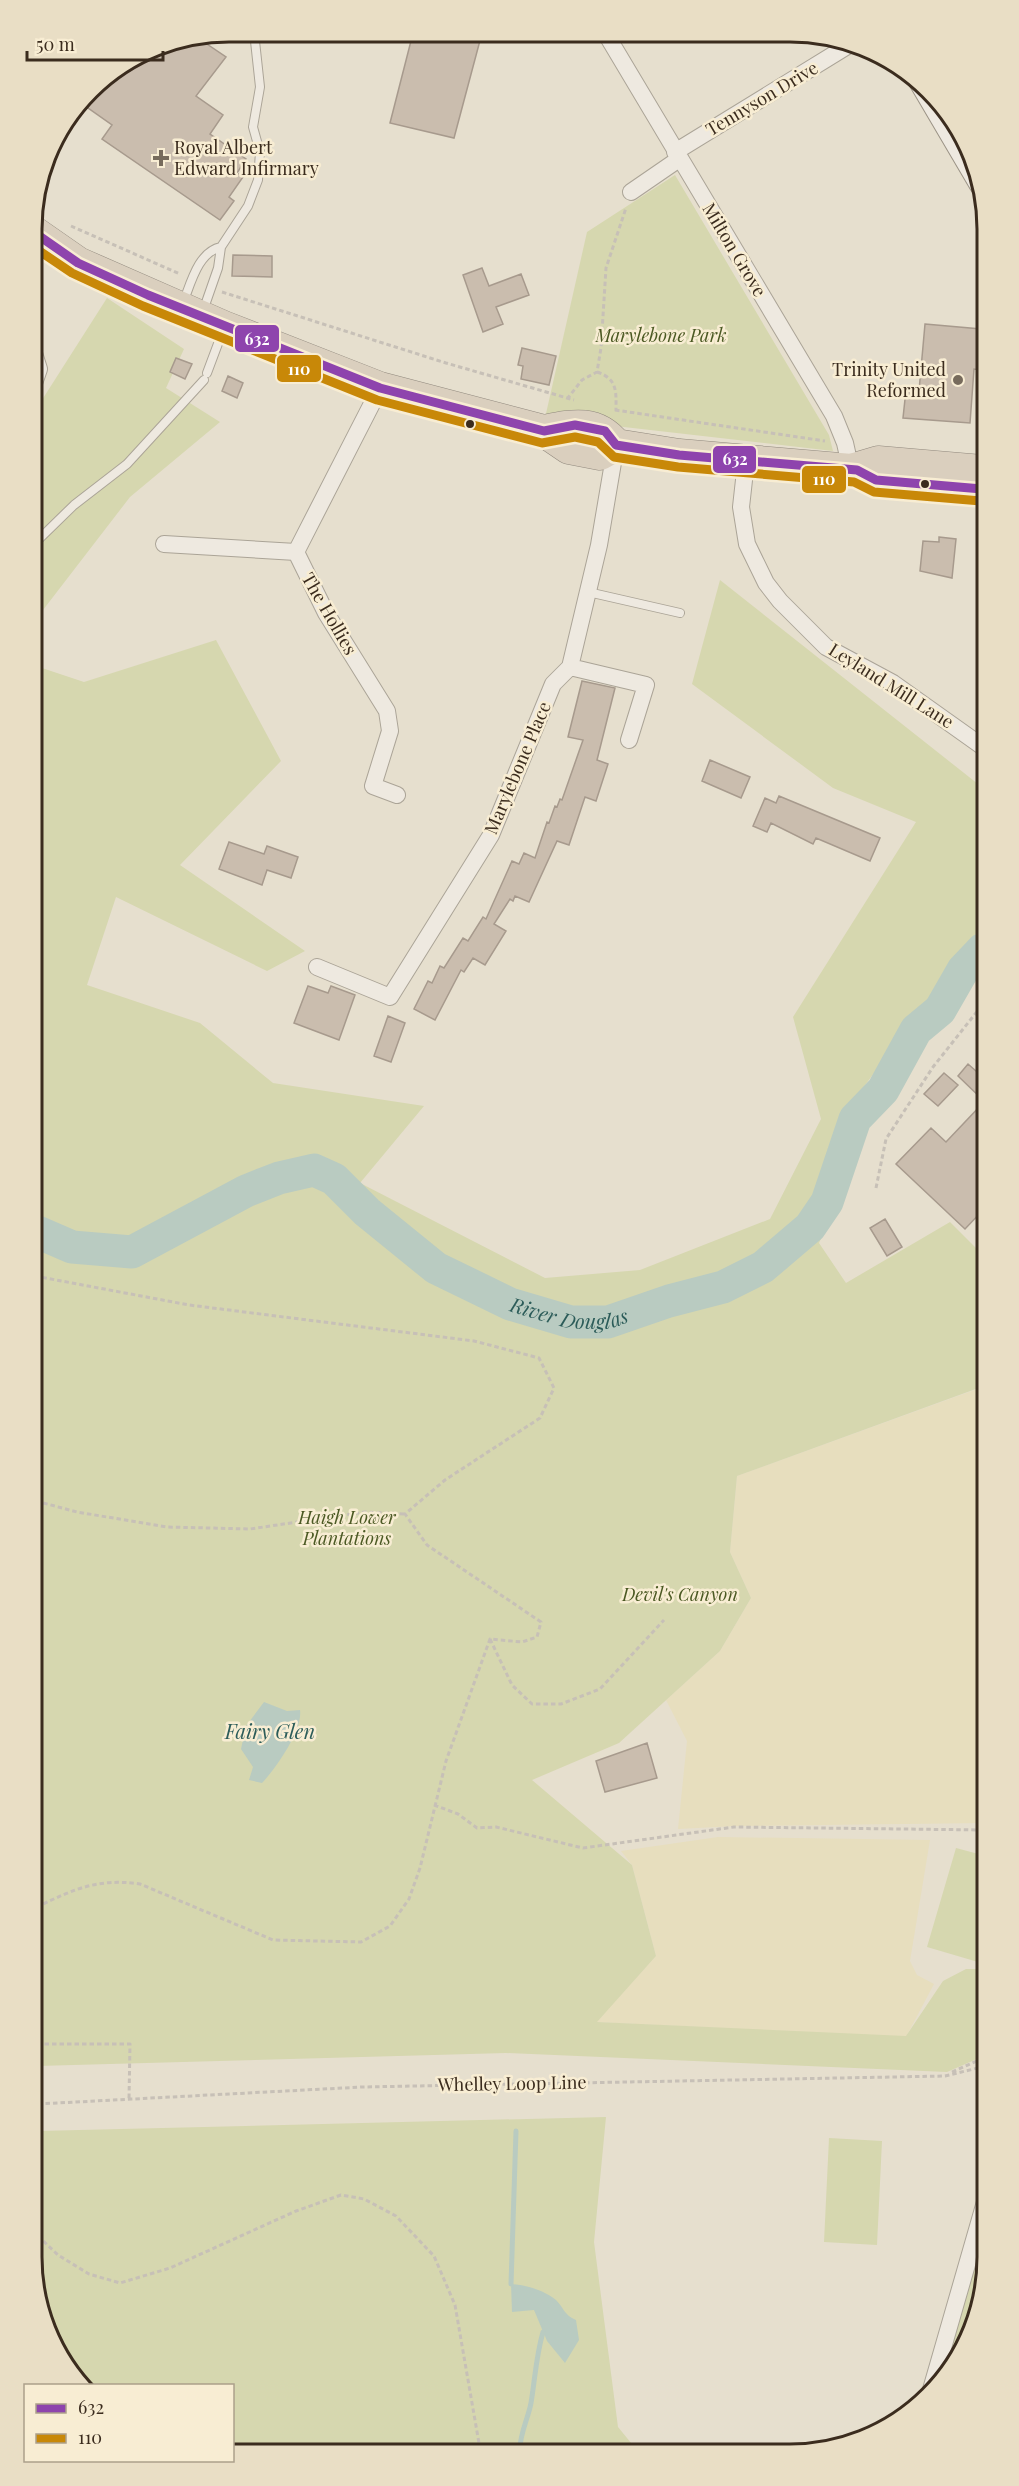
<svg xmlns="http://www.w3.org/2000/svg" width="1019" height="2486" viewBox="0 0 1019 2486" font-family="'Playfair Display',serif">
<rect width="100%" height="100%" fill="#e6dfce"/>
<path fill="#e7debe" d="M980 1388 984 1393 986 1823 736 1826 678 1829 687 1741 666 1700 720 1651 751 1598 730 1552 737 1476Z
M718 1837 930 1840 910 1961 917 1975 934 1984 906 2037 596 2022 656 1956 632 1865 621 1851Z"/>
<path fill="#d6d7af" d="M675 175 829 435 833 451 545 418 587 232Z
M107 298 184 349 166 388 220 422 130 497 33 623V414Z
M720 580 983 788V924L855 1099 862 1149 819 1243 846 1283 950 1222 984 1256V1386L737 1476 730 1552 751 1598 720 1651 619 1743 532 1780 632 1865 656 1956 597 2022 906 2036 943 1981 966 1969H986V2055L947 2072 506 2053 37 2066 33 665 84 682 216 640 281 761 180 865 305 951 267 971 116 897 87 985 200 1023 273 1083 424 1106 360 1183 545 1278 640 1270 770 1219 821 1119 793 1017 916 822 833 788 692 684Z
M956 1848 986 1856V1934L978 1962 927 1947Z
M606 2117 594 2242 618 2427 636 2449 233 2451 232 2386 83 2385 38 2308V2131Z
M829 2138 882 2141 877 2245 824 2242Z
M987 2211C987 2276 984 2343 932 2391Z"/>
<path fill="#b9cbc1" d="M264 1702 287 1711 300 1710C303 1730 276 1768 262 1783L249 1780 253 1767 241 1749 246 1726Z
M511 2284C526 2285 544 2290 556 2300 564 2308 564 2315 576 2320L579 2340 565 2363 547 2341 534 2310 512 2312Z"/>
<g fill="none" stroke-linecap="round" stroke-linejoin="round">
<path stroke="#b9cbc1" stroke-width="5" d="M511 2284 516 2131
M520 2449C520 2433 528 2419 531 2403 535 2379 536 2356 543 2332"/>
<path stroke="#b9cbc1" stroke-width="33" id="s1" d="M35 1231 72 1247 132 1252 246 1191 279 1178 314 1170 334 1179 367 1212 436 1268 510 1304 571 1322H608L669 1301 723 1287 763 1267 810 1227 827 1202 855 1119 883 1090 916 1030 940 1010 963 970 983 949"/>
</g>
<path fill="#cabdae" stroke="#a79a8d" stroke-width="1.5" d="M413 33H482L454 138 390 123Z
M198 38 226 57 196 96 223 115 210 134 246 159 237 173 243 177 229 197 234 201 220 220 102 139 112 125 81 103 99 81 153 47Z
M233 255 272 256V277L232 276Z
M482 268 489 286 521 274 529 295 496 307 503 324 483 332 463 275Z
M925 324 981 329V370L974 369 970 423 903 418 906 390 919 391Z
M522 348 556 356 549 385 521 379 523 366 518 365Z
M176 358 192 364 185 379 170 372Z
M228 376 243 383 237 398 222 391Z
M939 537 956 539 952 578 920 571 923 541 939 542Z
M582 681 615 688 597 760 608 764 596 801 585 797 569 845 557 841 529 902 515 896 513 901 510 899 494 924 506 931 485 965 473 958 464 972 461 970 435 1020 414 1009 428 981 432 983 440 966 444 968 463 938 468 941 483 917 486 919 512 861 519 864 524 853 535 858 547 822 549 823 555 806 557 807 560 799 562 800 583 740 568 737Z
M710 760 750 777 741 798 702 781Z
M779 796 880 838 870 861 816 838 813 844 771 823 767 832 753 826 765 798 776 803Z
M229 842 264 854 267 846 298 857 291 878 267 870 262 885 219 869Z
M308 986 328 993 331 986 355 995 339 1040 294 1023Z
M388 1016 405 1023 391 1062 374 1056Z
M968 1064 984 1078V1101L958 1076Z
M944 1073 958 1085 938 1106 924 1094Z
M984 1102V1209L965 1229 896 1164 931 1128 946 1142Z
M885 1219 902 1247 887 1256 870 1228Z
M647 1743 657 1778 605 1792 596 1761Z"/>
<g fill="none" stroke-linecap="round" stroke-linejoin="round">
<g stroke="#aba497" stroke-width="10">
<path id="lane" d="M183 303C191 283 198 252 221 247
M203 311 218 268 221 247 248 206 258 180 260 152 253 127 260 87 254 32
M207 373 222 333
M33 545 74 505 127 464 204 380
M588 592 680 613
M982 676V675"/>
</g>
<g stroke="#aba497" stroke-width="18">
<path id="street" d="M606 34 834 416 845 443 851 470
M675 152 849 45
M631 192 679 159
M32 347 39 369 32 389
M380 388 296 552 326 613 387 711 390 731 373 786 397 795
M746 462 741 507 747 544 766 583 780 601 826 647 893 683 983 747
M164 544 296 552
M570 667 646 685 629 740
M317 967 390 997 491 835 553 684 570 667 599 545 616 445
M930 2393 987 2195"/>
</g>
<g stroke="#9b9386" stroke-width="26">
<path id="secondary" d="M921 81 981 183"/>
</g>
<g stroke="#91897e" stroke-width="33">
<path id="highway" d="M32 231 78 263 224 327 380 388 544 431 569 448 600 454 616 445 679 455 851 470 878 462 982 471
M544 431C574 425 596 420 616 445"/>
</g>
<path stroke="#c7c0b7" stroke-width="3" stroke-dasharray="4.5 3" stroke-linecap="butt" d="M71 226 180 274
M222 292 446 363 574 400
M597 372C618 379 616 392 616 411
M567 399 582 380 597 372 601 348 606 268 626 208
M615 410 825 441
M876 1188 886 1139 933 1067 983 1004
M35 1276 189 1305 474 1341 539 1358 554 1388 540 1418 445 1480 405 1514 427 1545 541 1622 537 1637 522 1642 490 1639 446 1761 420 1868 409 1899 390 1926 361 1942 273 1940 140 1884C98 1878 74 1889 37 1907
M36 1501 77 1512 167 1527 250 1529 365 1512 405 1514
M490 1639 512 1685 532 1704H561L600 1689 664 1620
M434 1805 458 1814 477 1828 496 1827 583 1848 734 1827 986 1830
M37 2044H130L129 2099
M952 2072 986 2057
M38 2104 362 2087 945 2076 986 2066
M38 2236 58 2255 89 2274 120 2283 170 2268 296 2211 341 2195 364 2199 396 2216 434 2256 455 2305 480 2449"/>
<use href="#lane" stroke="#eee9e0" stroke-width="8"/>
<use href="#street" stroke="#eee9e0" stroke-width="16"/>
<use href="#secondary" stroke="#eee9e0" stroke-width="24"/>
<use href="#highway" stroke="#dacfbe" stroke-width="32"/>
<g stroke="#f8edd3" stroke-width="14">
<path id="bus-1" d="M32 231 78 263 148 295 380 388 544 431 575 425 605 431 616 445 679 455 857 470 876 480 982 489"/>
</g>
<g stroke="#f8edd3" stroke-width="14">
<path id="bus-2" d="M32 246 72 273 143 306 377 400 542 443 575 437 598 442 614 457 678 467 854 482 874 492 981 501"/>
</g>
<use href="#bus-1" stroke="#8e44ad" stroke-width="9"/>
<use href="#bus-2" stroke="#c88808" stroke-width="9"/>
</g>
<g fill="#776b5c" stroke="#f8edd3" stroke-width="2">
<path d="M158 149h6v6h6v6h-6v6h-6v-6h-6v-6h6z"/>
<circle cx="958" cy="380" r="6"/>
</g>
<g fill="#3b2c1e" stroke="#f8edd3" stroke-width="2">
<circle cx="470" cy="424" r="5"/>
<circle cx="925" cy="484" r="5"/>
</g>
<g text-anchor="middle" stroke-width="5" stroke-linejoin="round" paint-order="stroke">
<g font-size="18" fill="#3b2c1e" stroke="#f8edd3">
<text transform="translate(762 99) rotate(-31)" y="6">Tennyson Drive</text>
<text transform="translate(734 250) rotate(59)" y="6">Milton Grove</text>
<text transform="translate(329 614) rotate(60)" y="6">The Hollies</text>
<text transform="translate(891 686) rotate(32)" y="6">Leyland Mill Lane</text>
<text transform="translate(518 768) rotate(-67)" y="6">Marylebone Place</text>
<text transform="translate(512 2084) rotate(-1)" y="6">Whelley Loop Line</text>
</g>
<g font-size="18" fill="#3b2c1e" stroke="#f8edd3" text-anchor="start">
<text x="174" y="154">Royal Albert<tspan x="174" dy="21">Edward Infirmary</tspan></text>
<text x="946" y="376" text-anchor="end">Trinity United<tspan x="946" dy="21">Reformed</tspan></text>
</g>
<g font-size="18" font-style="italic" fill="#4b5923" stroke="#f8edd3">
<text x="661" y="342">Marylebone Park</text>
<text x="347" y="1524">Haigh Lower<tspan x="347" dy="21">Plantations</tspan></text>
<text x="680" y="1601">Devil's Canyon</text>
</g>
<g font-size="20" font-style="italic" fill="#2c5c59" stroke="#f8edd3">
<text dy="7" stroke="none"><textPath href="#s1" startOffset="602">River Douglas</textPath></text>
<text x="270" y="1739">Fairy Glen</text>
</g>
</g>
<path d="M0 0H1019V2486H0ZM229 42H790A187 187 0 0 1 977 229V2257A187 187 0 0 1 790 2444H229A187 187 0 0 1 42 2257V229A187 187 0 0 1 229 42Z" fill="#e9dec5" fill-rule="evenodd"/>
<path fill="none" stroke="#3b2c1e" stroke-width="3" d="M229 42H790A187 187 0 0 1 977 229V2257A187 187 0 0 1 790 2444H229A187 187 0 0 1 42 2257V229A187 187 0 0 1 229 42Z"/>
<g stroke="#f8edd3" stroke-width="2">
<rect x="234" y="324" width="46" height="29" rx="6" fill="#8e44ad"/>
<rect x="276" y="354" width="46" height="29" rx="6" fill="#c88808"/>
<rect x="712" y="445" width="45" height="29" rx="6" fill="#8e44ad"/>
<rect x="801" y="465" width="46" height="29" rx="6" fill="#c88808"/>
</g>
<g font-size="16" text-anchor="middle" font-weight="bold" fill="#fff">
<text x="257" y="345">632</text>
<text x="299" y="375">110</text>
<text x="735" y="465">632</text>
<text x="824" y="485">110</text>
</g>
<rect x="24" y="2384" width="210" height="78" fill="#f8edd3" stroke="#aca08b" stroke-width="1.5"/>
<rect x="36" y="2404" width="30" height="9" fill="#8e44ad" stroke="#aca08b" stroke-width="1.5"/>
<text x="78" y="2414" font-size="18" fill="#3b2c1e">632</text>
<rect x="36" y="2434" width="30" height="9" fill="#c88808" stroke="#aca08b" stroke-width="1.5"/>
<text x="78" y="2444" font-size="18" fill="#3b2c1e">110</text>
<path d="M27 51v9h136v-9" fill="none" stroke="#3b2c1e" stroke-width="3"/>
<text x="36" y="51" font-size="18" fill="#3b2c1e" stroke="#f8edd3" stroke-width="4.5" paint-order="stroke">50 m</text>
</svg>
